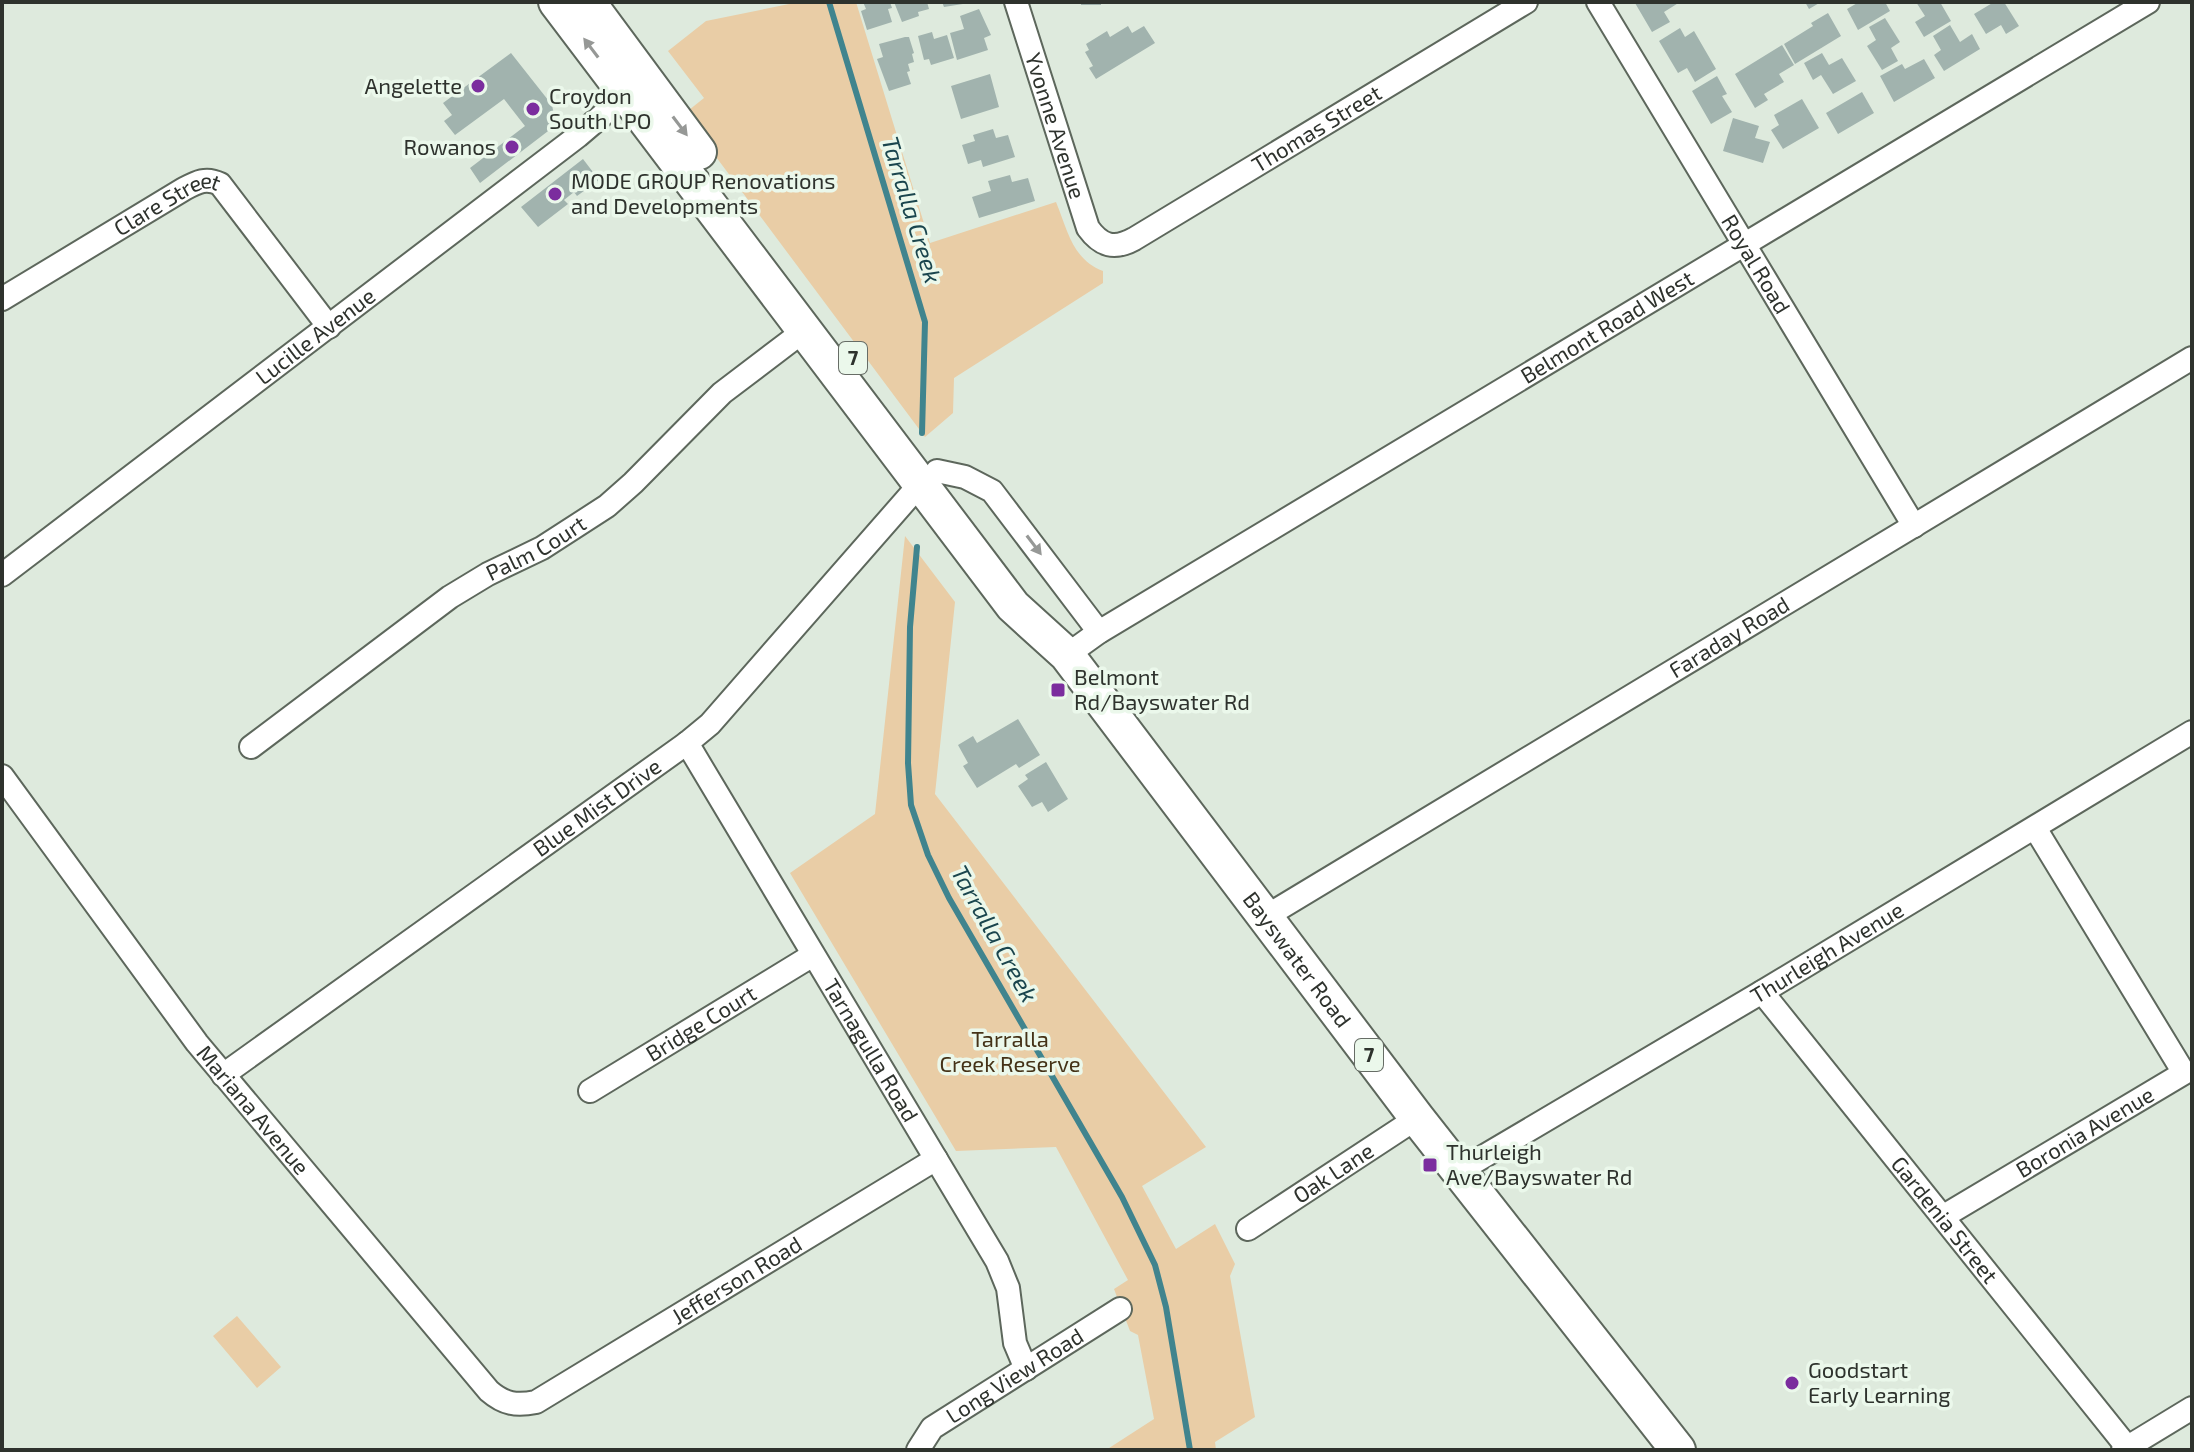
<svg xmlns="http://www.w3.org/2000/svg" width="2194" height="1452" viewBox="0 0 2194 1452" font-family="'Exo 2',sans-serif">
<rect width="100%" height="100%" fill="#deeadd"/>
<path fill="#e9cda6" d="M799 2H856L930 243 1056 202C1068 231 1072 259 1103 271V283L954 378 953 413 925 437 684 114 704 98 668 51 706 21Z
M905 536 955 602 935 794 1206 1147 1142 1186 1176 1249 1215 1224 1235 1264 1230 1276 1255 1417 1215 1442 1216 1450H1106L1154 1419 1138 1335 1130 1331 1114 1289 1128 1280 1056 1147 956 1151 790 873 875 814Z
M237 1316 281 1367 257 1388 213 1336Z"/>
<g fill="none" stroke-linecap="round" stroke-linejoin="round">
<path stroke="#40848e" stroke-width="6" d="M829 2 925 322 922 433
M917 547 910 627 908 763 911 805 928 855 949 898 1122 1197 1155 1265 1166 1307 1190 1450"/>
</g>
<path fill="#a1b3ae" d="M863 2H890L892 8 888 9 892 22 867 30 861 11 866 9Z
M894 2H927L929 9 918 12 919 16 902 22Z
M942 2H969V3L944 7Z
M1081 2H1101V5H1081Z
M1638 2H1680L1664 12 1670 22 1652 32 1635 3Z
M1805 2H1821L1809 9Z
M1859 2H1885L1890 11 1858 30 1847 9Z
M1916 2H1940L1951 21 1924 37 1915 22 1925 16Z
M1994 2H2004L2019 26 2006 34 2001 25 1986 34 1974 14Z
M979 9 991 35 984 38 988 50 957 60 950 33 964 29 960 16Z
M1828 13 1841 36 1795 64 1784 44 1813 26 1811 23Z
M1885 18 1900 42 1891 48 1898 61 1882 70 1867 46 1876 40 1869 27Z
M1950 25 1960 42 1972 34 1980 49 1944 71 1934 55 1941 50 1933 36Z
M1128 26 1132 33 1144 26 1155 43 1096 79 1089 68 1093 66 1085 52 1089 50 1086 44 1107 31 1110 37Z
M1680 28 1685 37 1694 31 1716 69 1695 82 1687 68 1678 73 1659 41Z
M932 32 934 39 947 35 954 58 931 65 929 59 924 60 918 36Z
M905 37H909L914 53 912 54 914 62 908 64 910 71 907 72 911 84 889 91 877 59 883 57 879 44Z
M1782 45 1794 65 1779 74 1784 82 1764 94 1768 100 1755 108 1735 74Z
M511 53 552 105 556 125 480 183 470 168 525 126 504 99 455 135 444 121 452 115 443 103Z
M1822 53 1829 65 1842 58 1856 81 1833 94 1821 75 1813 80 1804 63Z
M1924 59 1935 78 1894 102 1880 76 1902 64 1905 69Z
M990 74 999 107 961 119 951 86Z
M1717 76 1727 94 1722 96 1732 112 1711 124 1692 91Z
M1862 92 1874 113 1838 134 1826 113Z
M1802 99 1819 128 1783 149 1771 130 1779 125 1774 115Z
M1733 118 1759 126 1755 138 1770 142 1763 163 1723 151Z
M993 129 996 138 1008 135 1015 157 983 167 981 160 968 164 962 145 975 141 973 135Z
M583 159 599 180 577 196 574 192 564 200 568 204 538 227 521 207Z
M1010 175 1012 182 1028 178 1035 201 979 218 972 197 991 191 988 181Z
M1018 719 1040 755 1019 768 1016 764 977 788 963 766 968 763 958 745 973 736 977 743Z
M1046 762 1068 799 1048 812 1042 802 1032 807 1018 786 1028 779 1025 775Z"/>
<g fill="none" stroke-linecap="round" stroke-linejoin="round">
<g stroke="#5d675c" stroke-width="26">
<g id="minor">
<path id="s1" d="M1016 2 1088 228C1101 246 1114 250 1134 239L1526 2"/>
<path id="s2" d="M1598 2 1914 526"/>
<path id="s3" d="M2 299 184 189C197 182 206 177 220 184L329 327"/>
<path d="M937 471 965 477 992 491 1099 632"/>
<path id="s4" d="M2 575 578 136 626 95"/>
<path id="s5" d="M1067 655 1099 632 2148 2"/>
<path id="s6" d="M687 743 997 1261 1008 1288 1015 1343 1026 1369"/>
<path id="s7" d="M251 747 450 597 488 574 542 548 607 506 633 483 722 393 805 330"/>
<path id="s8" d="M2 776 197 1043 489 1391C504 1404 516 1406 536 1402L936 1159"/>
<path id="s9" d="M1265 917 2192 358"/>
<path id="s10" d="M1762 992 2127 1447"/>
<path id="s11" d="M223 1075 687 743 710 724 920 484"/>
<path id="s12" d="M590 1091 813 955"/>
<path id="s13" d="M1459 1171 1762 992 2192 732"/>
<path id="s14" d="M1944 1216 2184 1073 2035 828"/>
<path id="s15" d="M1248 1229 1417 1118"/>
<path id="s16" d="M918 1450 932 1428 1120 1309"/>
<path d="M2123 1450 2192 1408"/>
</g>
</g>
<g stroke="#5d675c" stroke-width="38">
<g id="primary">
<path id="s17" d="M556 2 1013 606 1067 655 1417 1118 1678 1450"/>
<path d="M588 2 699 152"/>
</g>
</g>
<use href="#minor" stroke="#fff" stroke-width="22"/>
<use href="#primary" stroke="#fff" stroke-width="34"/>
</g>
<defs><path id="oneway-solid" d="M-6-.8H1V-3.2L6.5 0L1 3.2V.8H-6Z" transform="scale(2)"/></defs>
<g fill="#969896">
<use href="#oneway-solid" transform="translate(591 48) rotate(-127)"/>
<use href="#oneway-solid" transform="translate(680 126) rotate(53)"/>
<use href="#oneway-solid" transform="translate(1034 545) rotate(53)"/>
</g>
<g fill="#7b2d9e" stroke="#ebf8eb" stroke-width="3">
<circle cx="478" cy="86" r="8"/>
<circle cx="533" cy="109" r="8"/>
<circle cx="512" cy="147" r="8"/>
<circle cx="555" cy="194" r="8"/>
<rect x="1050" y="682" width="16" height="16" rx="4"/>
<rect x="1422" y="1157" width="16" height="16" rx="4"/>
<circle cx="1792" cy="1383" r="8"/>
</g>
<g text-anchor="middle" stroke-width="7" stroke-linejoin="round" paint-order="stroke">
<g fill="#ebf8eb" stroke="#676d66" stroke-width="2">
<rect x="839" y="342" width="28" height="32" rx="6"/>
<rect x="1355" y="1039" width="28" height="32" rx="6"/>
</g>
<g font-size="20" font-weight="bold" fill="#2e322d">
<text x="853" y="365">7</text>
<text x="1369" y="1062">7</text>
</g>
<g font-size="22" fill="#2e322d" stroke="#ebf8eb" text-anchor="start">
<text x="462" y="94" text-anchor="end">Angelette</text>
<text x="549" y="104">Croydon<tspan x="549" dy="25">South LPO</tspan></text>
<text x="496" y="155" text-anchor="end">Rowanos</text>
<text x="571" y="189">MODE GROUP Renovations<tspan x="571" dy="25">and Developments</tspan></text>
<text x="1074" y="685">Belmont<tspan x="1074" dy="25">Rd/Bayswater Rd</tspan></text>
<text x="1446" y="1160">Thurleigh<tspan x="1446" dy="25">Ave/Bayswater Rd</tspan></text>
<text x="1808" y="1378">Goodstart<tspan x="1808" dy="25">Early Learning</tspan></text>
</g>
<g font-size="22" fill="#2e322d" stroke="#ebf8eb">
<text dy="8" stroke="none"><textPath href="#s1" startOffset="130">Yvonne Avenue</textPath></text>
<text dy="8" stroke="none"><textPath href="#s1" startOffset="504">Thomas Street</textPath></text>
<text dy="8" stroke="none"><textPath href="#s3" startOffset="192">Clare Street</textPath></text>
<text dy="8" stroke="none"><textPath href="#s2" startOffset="306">Royal Road</textPath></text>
<text dy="8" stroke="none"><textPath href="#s5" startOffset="632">Belmont Road West</textPath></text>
<text dy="8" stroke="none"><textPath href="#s4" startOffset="394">Lucille Avenue</textPath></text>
<text dy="8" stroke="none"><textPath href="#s7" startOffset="348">Palm Court</textPath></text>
<text dy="8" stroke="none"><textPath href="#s9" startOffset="542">Faraday Road</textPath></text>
<text dy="8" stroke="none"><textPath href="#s11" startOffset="460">Blue Mist Drive</textPath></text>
<text dy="8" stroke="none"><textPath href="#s13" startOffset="428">Thurleigh Avenue</textPath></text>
<text dy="8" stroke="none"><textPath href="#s17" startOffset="1212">Bayswater Road</textPath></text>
<text dy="8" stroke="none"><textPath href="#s12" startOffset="130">Bridge Court</textPath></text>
<text dy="8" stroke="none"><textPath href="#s6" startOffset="358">Tarnagulla Road</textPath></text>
<text dy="8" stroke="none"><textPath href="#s8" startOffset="418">Mariana Avenue</textPath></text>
<text dy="8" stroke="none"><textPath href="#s14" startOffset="164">Boronia Avenue</textPath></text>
<text dy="8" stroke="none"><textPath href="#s15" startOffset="102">Oak Lane</textPath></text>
<text dy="8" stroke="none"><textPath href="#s10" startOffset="292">Gardenia Street</textPath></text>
<text dy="8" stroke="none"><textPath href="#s8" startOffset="1070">Jefferson Road</textPath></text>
<text dy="8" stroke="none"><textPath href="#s16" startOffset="124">Long View Road</textPath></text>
</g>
<g font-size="22" fill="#443217" stroke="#ebf8eb">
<text x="1010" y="1047">Tarralla<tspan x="1010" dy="25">Creek Reserve</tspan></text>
</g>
<g font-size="24" font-style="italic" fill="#1a454d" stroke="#ebf8eb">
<text transform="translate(911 210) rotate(73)" y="8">Tarralla Creek</text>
<text transform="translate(994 934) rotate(61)" y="8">Tarralla Creek</text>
</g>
</g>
<rect width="2194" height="1452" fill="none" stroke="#2e322d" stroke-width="8"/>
</svg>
